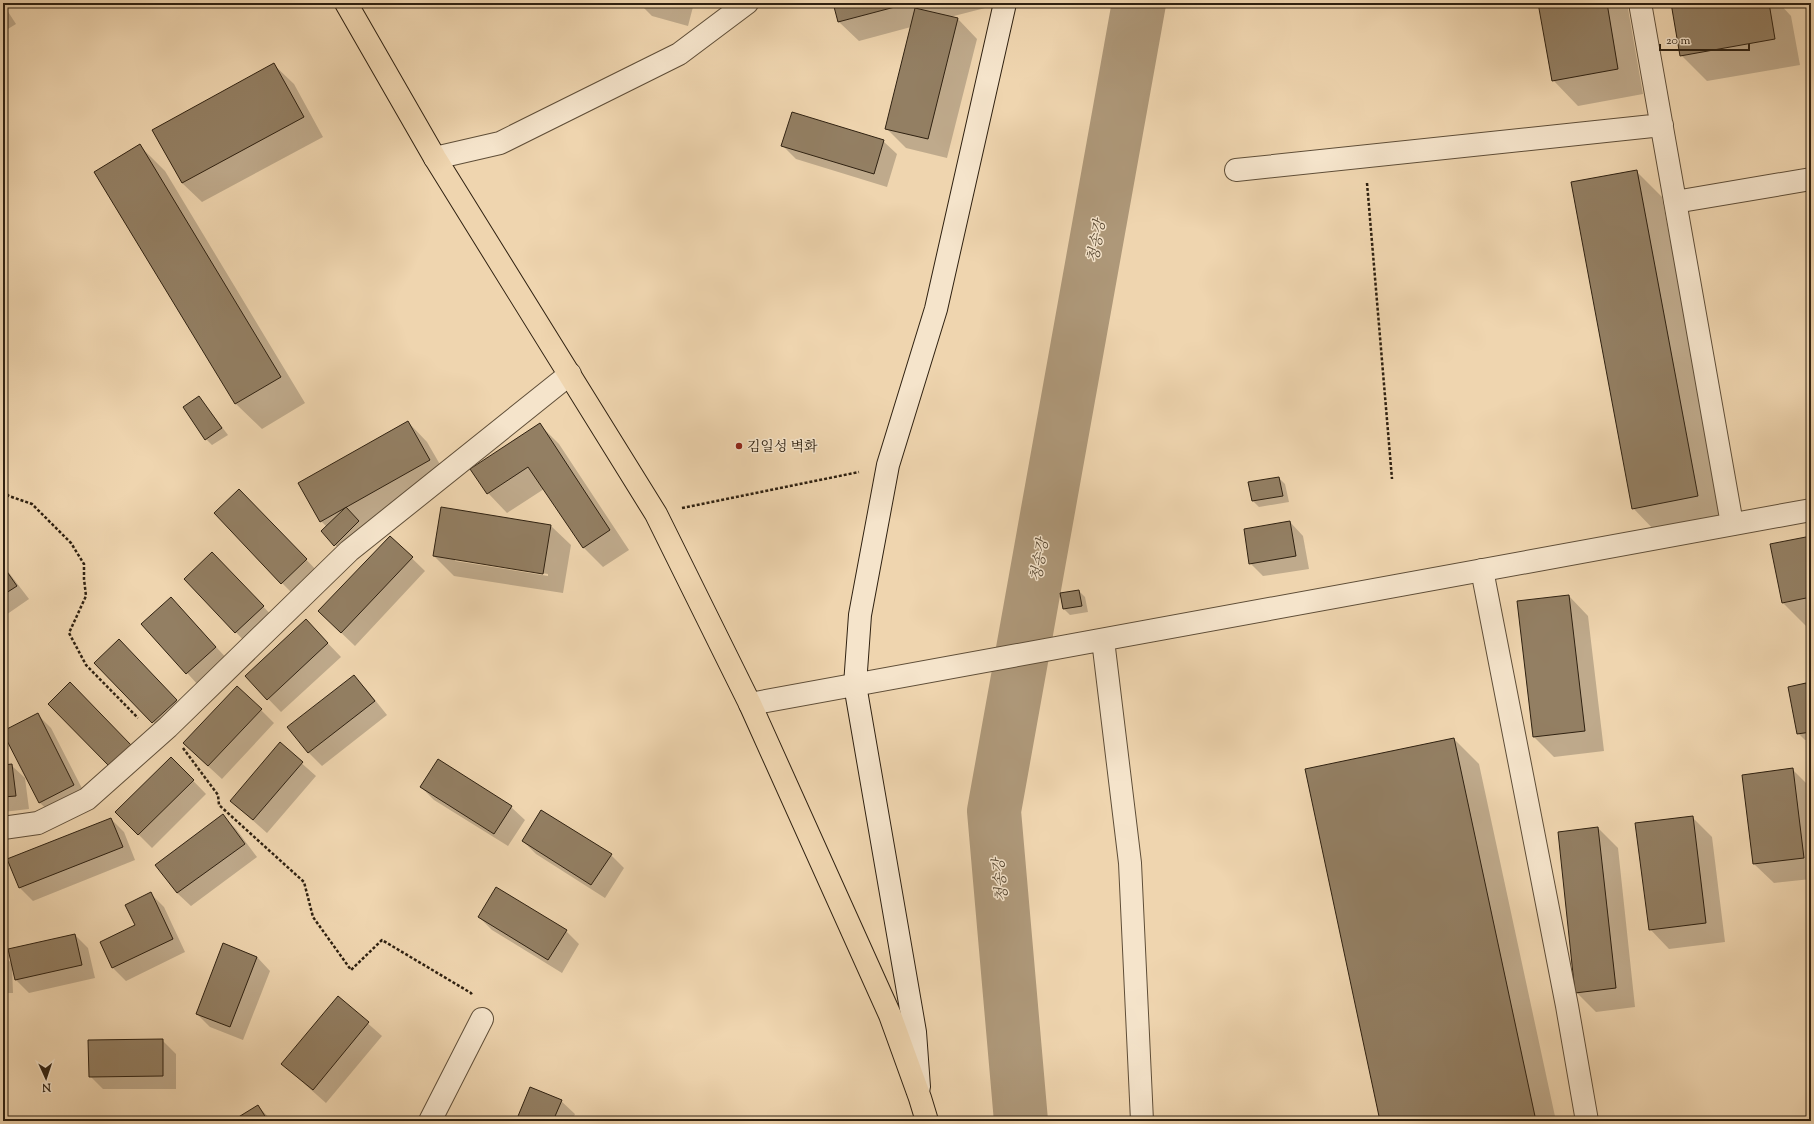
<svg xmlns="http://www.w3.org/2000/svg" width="1814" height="1124" viewBox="0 0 1814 1124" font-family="'Sorts Mill Goudy','Noto Serif KR',serif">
<rect width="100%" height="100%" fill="#efd5af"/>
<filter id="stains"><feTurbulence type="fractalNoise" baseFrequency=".005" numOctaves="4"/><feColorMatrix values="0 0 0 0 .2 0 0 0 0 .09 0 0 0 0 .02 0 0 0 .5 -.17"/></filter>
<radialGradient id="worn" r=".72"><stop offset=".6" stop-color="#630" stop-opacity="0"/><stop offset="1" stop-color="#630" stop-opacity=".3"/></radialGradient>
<path fill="#0003" fill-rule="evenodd" d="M639 3H694L688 26 652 16Z
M834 3H988L989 7 950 17 958 19 977 39 947 158 906 148 886 128 911 27 859 41 839 22Z
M1539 3H1627L1643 94 1578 106 1553 80Z
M1672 3H1779L1791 16 1800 65 1707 81 1681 55Z
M3 4 16 24 3 32Z
M274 65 294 84 323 137 202 202 182 183 153 130Z
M883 141 897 154 887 187 796 159 782 145Z
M140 146 165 171 305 403 262 429 236 404 96 172Z
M1636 171 1662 197 1723 522 1658 534 1633 508Z
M199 397 228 435 212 445 206 439Z
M408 422 427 442 449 480 341 551 322 531 327 527 321 521Z
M539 424 559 444 629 550 603 567 584 548 544 489 507 513 488 493Z
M1279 478 1285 484 1289 502 1259 507 1253 501 1250 483Z
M252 503 319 573 295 596 282 583Z
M441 508 551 526 571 545 563 593 454 576 434 556ZM455 559 548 574V576L455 561Z
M1290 522 1303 536 1309 569 1263 576 1250 563Z
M390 537 425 571 355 646 333 625Z
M1811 537V627L1808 628 1782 602Z
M3 565 29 599 3 617Z
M226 567 276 620 249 646 185 579Z
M1079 591 1085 597 1088 612 1070 615 1064 609Z
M1569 596 1588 616 1604 751 1554 757 1534 737 1518 602Z
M184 612 229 661 200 687 142 624Z
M319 634 341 657 281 712 246 676Z
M132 654 189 714 166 735 96 663Z
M354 676 367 690 387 715 322 766 309 753 289 727Z
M1805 684 1811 690V739L1805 740 1798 733Z
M261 710 274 723 222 779 197 756Z
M38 715 51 728 87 798 53 815 39 802Z
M1454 739 1479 764 1556 1121H1381Z
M280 744 316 776 267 833 231 801Z
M171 758 206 794 152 848 116 812Z
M438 760 511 807 525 820 508 846 434 800 421 787Z
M11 765 25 778 29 809 3 812V766Z
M1792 769 1811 788V879L1774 883 1754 864Z
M223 816 236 829 257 857 191 906 177 893Z
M1692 817 1712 837 1725 942 1669 949 1650 929Z
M111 819 124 832 135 860 33 901 20 888Z
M1598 828 1618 848 1635 1007 1596 1012 1576 992Z
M523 841 611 855 624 868 605 898 536 854Z
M3 880 6 908H3Z
M496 888 566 931 579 944 562 973 492 930 479 917Z
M150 893 164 907 185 952 126 981 113 968 101 943 136 926Z
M75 935 88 948 95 978 29 993 16 980 12 967 13 993H3V954L12 964Z
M257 957 270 971 243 1040 210 1027 197 1014Z
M338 997 382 1036 326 1103 282 1064Z
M162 1040 176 1054V1089H103L90 1076Z
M561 1101 575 1114 572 1121H517Z
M258 1106 272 1121H234Z"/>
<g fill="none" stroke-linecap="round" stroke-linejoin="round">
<path stroke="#ae9879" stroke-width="54" d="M1021 1121 994 811 1139 3"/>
</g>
<path fill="#937f63" stroke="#2f2111" d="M655 3H669L668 7Z
M833 3H910L838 22Z
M1538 3H1607L1618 69 1552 81Z
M1671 3H1769L1775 39 1680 56Z
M915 8 958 18 928 139 885 129Z
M274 63 304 117 182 183 152 130Z
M792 112 884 140 874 174 781 146Z
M140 144 281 377 235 404 94 172Z
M1637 170 1698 496 1632 509 1571 182Z
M199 396 222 428 205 440 183 407Z
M408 421 430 460 320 522 298 483Z
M540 423 610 530 583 548 528 467 487 494 470 469Z
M1279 477 1283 496 1252 501 1248 482Z
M239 489 307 559 281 584 214 513Z
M346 507 359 521 334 546 321 531Z
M441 507 551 525 543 574 433 556Z
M1290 521 1296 556 1249 564 1244 529Z
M390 536 413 557 341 633 318 611Z
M1811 536V597L1782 603 1770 544Z
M212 552 264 606 235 633 184 579Z
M3 566 17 586 3 595Z
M1079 590 1082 606 1063 609 1060 593Z
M1569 595 1585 731 1533 737 1517 601Z
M171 597 216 647 186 674 141 624Z
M306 619 328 643 267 700 245 676Z
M119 639 177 700 152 723 94 663Z
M354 675 375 701 308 753 287 727Z
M70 682 131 745 109 766 48 704Z
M1806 683 1811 712V732L1797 734 1788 687Z
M237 686 262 709 208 766 183 743Z
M38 713 74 785 39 803 3 733V731Z
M1454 738 1536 1121H1380L1305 769Z
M280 742 303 762 253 820 230 801Z
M171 757 194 780 138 835 115 812Z
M438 759 512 806 494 834 420 787Z
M12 764 16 796 3 797V765Z
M1793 768 1804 858 1753 864 1742 775Z
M541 810 612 854 591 885 522 841Z
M223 814 245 844 177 893 155 865Z
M1693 816 1706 923 1649 930 1635 823Z
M111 818 123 847 19 888 7 859Z
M1598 827 1616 988 1575 993 1558 832Z
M496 887 567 930 548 960 478 917Z
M151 892 173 939 112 968 100 942 135 925 125 905Z
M75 934 82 965 15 980 8 949Z
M223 943 257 957 230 1027 196 1014Z
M338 996 369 1022 313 1090 281 1064Z
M163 1039V1076L89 1077 88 1040Z
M530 1087 562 1100 553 1121H516Z
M258 1105 268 1121H232Z"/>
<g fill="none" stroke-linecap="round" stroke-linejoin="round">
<g stroke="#5f4e38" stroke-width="24">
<path id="minor" d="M1640 3 1732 524
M435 158 500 143 679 54 747 3
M1236 170 1662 125
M1675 202 1811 179
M1482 570 1567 1006 1587 1121
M3 828 38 823 87 799 168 727 349 551 570 374
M430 1121 482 1019"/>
</g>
<g stroke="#5f4e38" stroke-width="24">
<path id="tertiary" d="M1103 640 1130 863 1142 1121
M750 704 1811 510"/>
</g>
<g stroke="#2f2111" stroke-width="24">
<path id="secondary" d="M919 1087 915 1032 855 685 860 615 888 465 936 309 1005 3"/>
</g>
<g stroke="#2f2111" stroke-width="24">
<path id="primary" d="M346 3 435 158 656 514 750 704 890 1015 920 1098 927 1121"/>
</g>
<path stroke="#2f2111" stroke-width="2.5" stroke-dasharray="3 2" stroke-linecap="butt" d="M1367 183 1392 479
M3 491 9 496 32 504 71 543 84 564V579L86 596 69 633 86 665 138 718
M682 508 859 472
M183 748 218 795 219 805 304 882 313 917 351 970 382 940 471 993 472 995"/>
<use href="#minor" stroke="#f5e4cb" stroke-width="22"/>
<use href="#tertiary" stroke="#f5e4cb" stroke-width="22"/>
<use href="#secondary" stroke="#f5e4cb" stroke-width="22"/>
<use href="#primary" stroke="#efd5af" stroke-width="22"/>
</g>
<circle fill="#8f2418" stroke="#f5e4cb" stroke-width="1.5" cx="739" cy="446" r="4"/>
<g text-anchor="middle" stroke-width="3" stroke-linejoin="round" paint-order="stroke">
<g font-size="14" fill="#2f2111" stroke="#f5e4cb" text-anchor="start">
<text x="747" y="451">김일성 벽화</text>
</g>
<g font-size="15" font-style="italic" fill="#5b4b35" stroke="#f5e4cb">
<text transform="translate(1096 241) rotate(-80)" y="5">청송강</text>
<text transform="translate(1039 560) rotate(-80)" y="5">청송강</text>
<text transform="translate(1000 880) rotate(-95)" y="5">청송강</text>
</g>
</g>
<rect width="1814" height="1124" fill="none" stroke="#efd5af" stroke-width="16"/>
<rect x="4" y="4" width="1806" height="1116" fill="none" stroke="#2f2111" stroke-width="2"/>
<rect x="8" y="8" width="1798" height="1108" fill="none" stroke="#2f2111"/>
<g transform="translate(46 1078) rotate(177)" stroke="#f5e4cb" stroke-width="3" paint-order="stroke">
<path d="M0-3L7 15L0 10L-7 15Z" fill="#2f2111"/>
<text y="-6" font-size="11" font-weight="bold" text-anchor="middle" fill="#2f2111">N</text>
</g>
<path d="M1660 44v6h89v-6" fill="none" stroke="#2f2111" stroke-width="2"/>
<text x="1666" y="44" font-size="12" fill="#2f2111" stroke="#f5e4cb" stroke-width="3" paint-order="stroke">20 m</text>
<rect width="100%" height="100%" filter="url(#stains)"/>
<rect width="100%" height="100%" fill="url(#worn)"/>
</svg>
